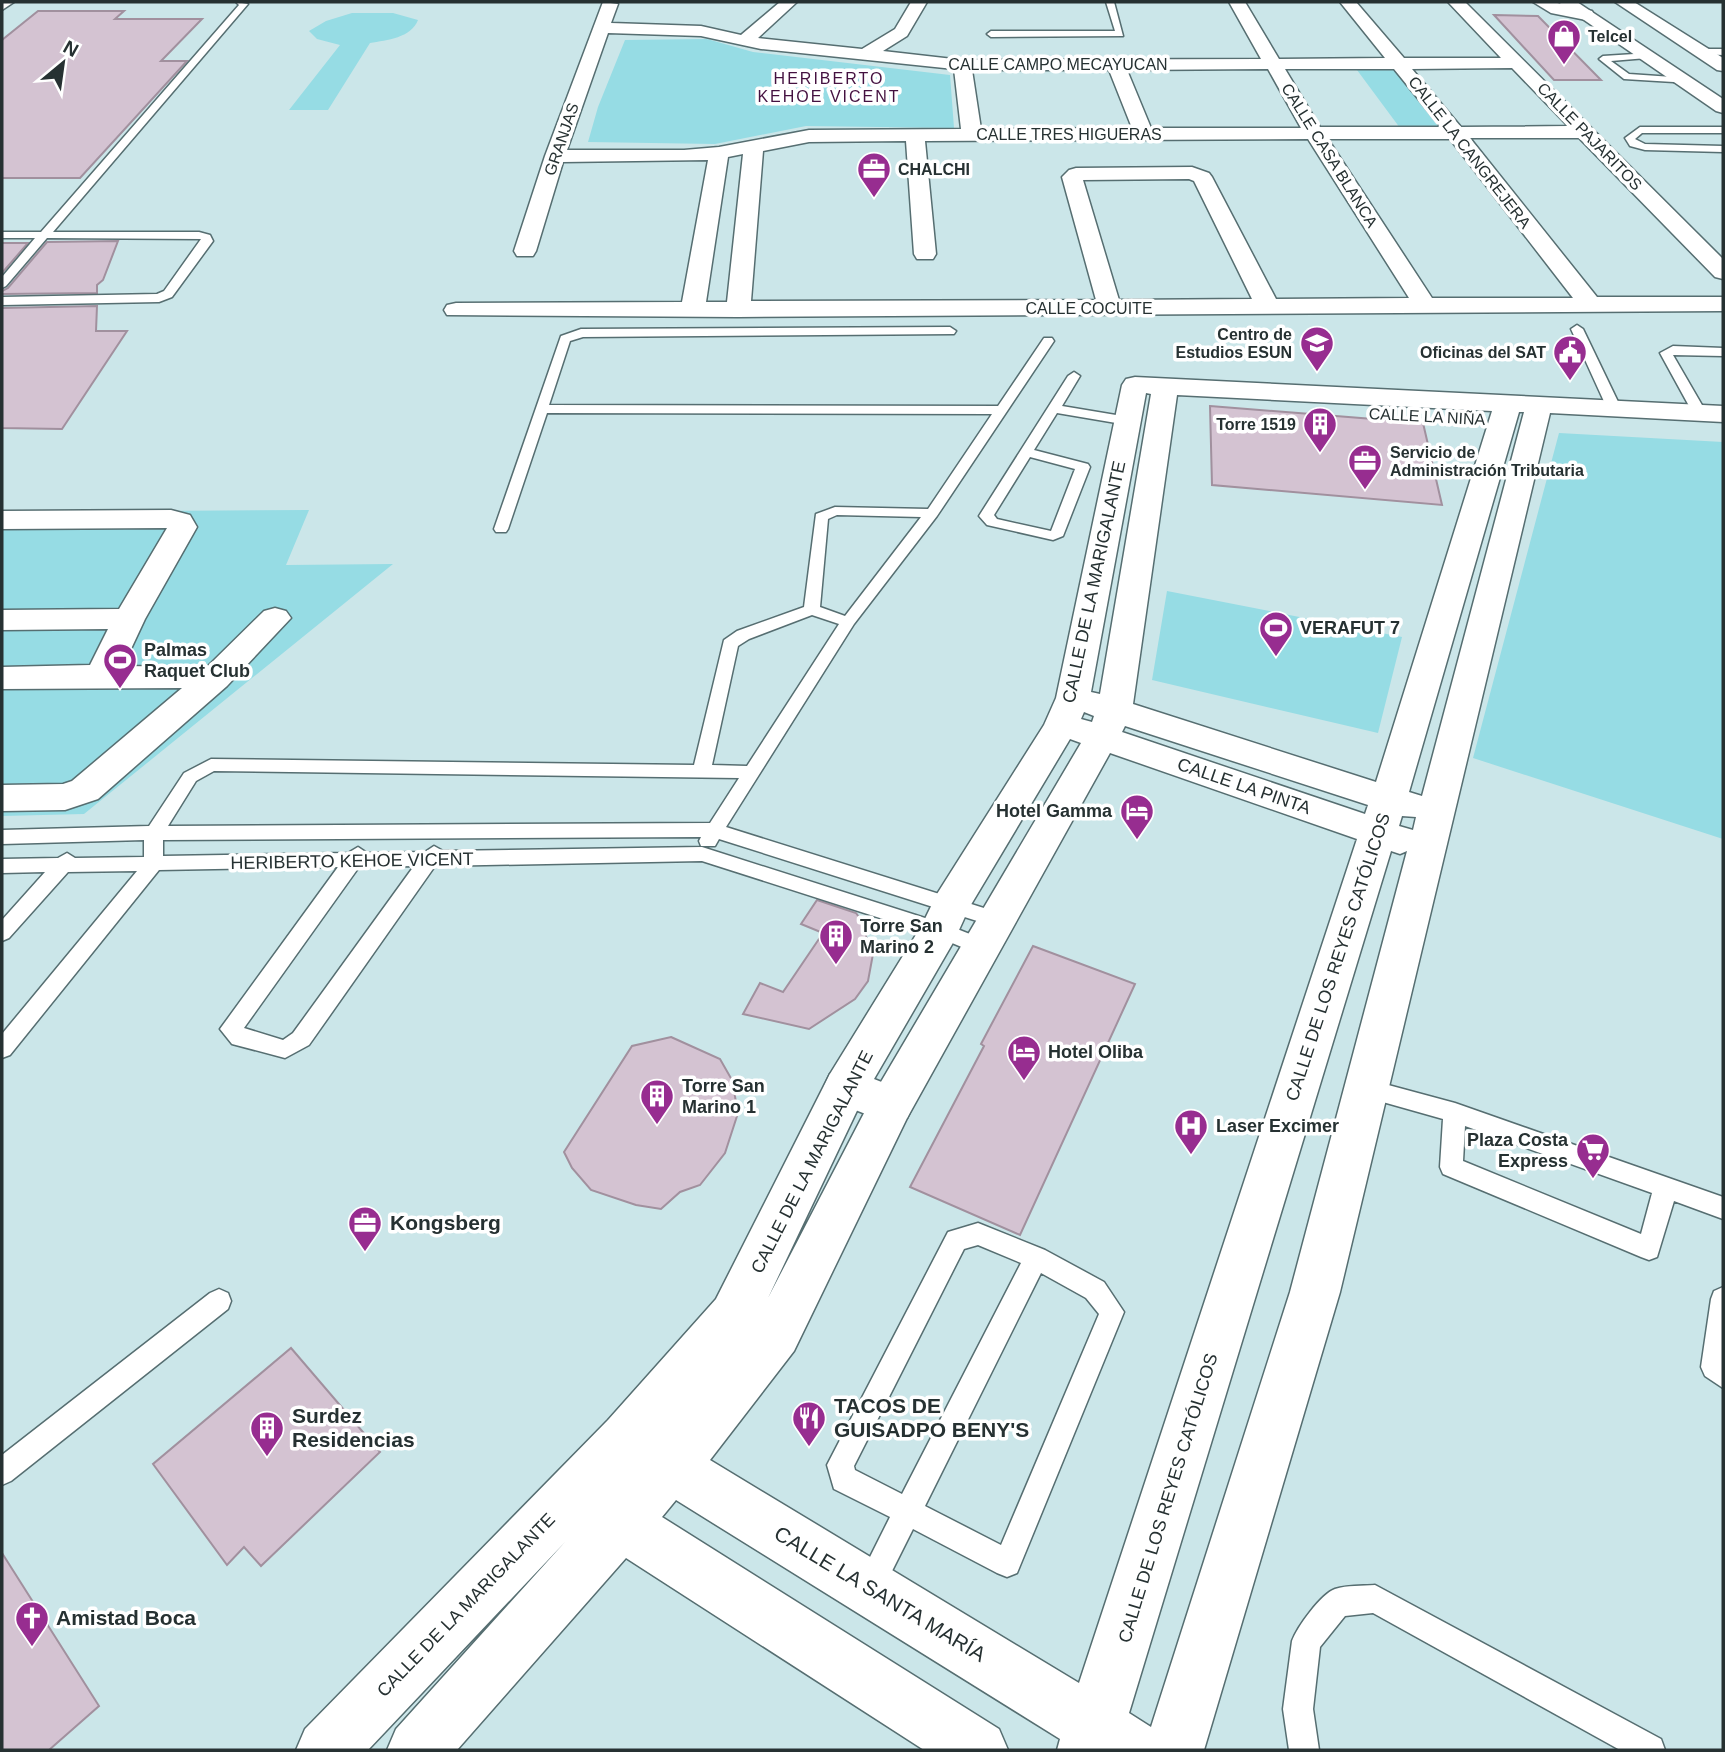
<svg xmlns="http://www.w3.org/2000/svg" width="1725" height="1752" viewBox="0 0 1725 1752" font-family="Arial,sans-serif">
<rect width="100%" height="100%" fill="#cbe6e9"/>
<path fill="#96dce4" d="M352 13H393L418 20C411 38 387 40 370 43L328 110H289L340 45 317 39 309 31 326 21Z
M707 39 753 52 950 75 954 128 806 126 715 144 588 142 598 107 625 40Z
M1395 69 1445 127 1400 128 1357 70Z
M1559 433 1723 442V839L1473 758Z
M309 510 286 565 393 564 84 814 2 816V512Z
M1167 591 1402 637 1378 733 1152 680Z"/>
<path fill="#d4c3d2" stroke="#a1909e" stroke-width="2" d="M38 11H124L115 19H202L161 61H187L80 178H2V40Z
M1494 15 1538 16 1601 80H1554Z
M118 241 103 280 97 285V293L2 294V291L8 288 47 242Z
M2 243H28L2 273Z
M97 306 96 331H127L62 429 2 428V308Z
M1210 406 1423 423 1442 505 1212 485Z
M817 900 856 913 864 924 868 948 873 954 868 981 855 999 809 1029 743 1014 760 983 783 992 823 933 801 924Z
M1033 946 1135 984 1020 1235 910 1187 984 1046 981 1044Z
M671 1037 720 1059 732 1080 738 1113 725 1153 700 1185 680 1192 661 1209 636 1205 591 1190 572 1168 564 1152 632 1046Z
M291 1348 380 1452 261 1566 244 1547 227 1565 153 1464Z
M2 1553 99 1706 49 1750H2Z"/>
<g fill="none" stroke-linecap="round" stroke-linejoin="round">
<g stroke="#566e71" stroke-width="3">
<path id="lane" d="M5 2H14L2 10V4Z
M236 2 248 4 53 232H199L210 235 213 241 172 297 159 302 2 305V297L157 294 164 291 201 239 47 238 6 286 2 288V277L35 238H2V232H41L239 5Z
M1106 2H1114L1123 36 991 37 987 34 991 31H1115Z
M1702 49H1723V55L1699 54V50Z
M1650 53 1651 55 1647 58 1611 61 1629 74 1687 78 1692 81 1690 83 1624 79 1599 59 1603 56Z
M1640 127H1723V133H1642L1635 139 1645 144 1723 146V152L1645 150 1630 146 1625 138Z
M1577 325 1583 329 1621 408 1619 411 1614 412 1607 408 1571 329Z
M950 327 956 331 954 334 583 337 570 341 549 405 998 406 1044 338H1052L1054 341 937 516 854 624 726 827 1003 914 1006 919 1003 924 996 927 719 839 715 846H701L699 841 701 837 163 840V856L348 853 358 847 367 853 425 852 434 846 443 851 702 847 947 925 990 942 993 948 990 954 983 956 933 935 702 861 435 866 309 1045 285 1058 232 1044 220 1029 338 867 159 870 10 1055 2 1058V1034L137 871 68 872 9 938 2 941V920L45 872 2 873V859L58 858 67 853 75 858 144 857V840L2 844V830L149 826 184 773 211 759 694 765 724 640 737 631 804 607 816 514 835 507 928 509 992 414 547 413 508 529 506 532H496L494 529 561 336 581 329ZM837 515 921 517 845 616 820 607 828 519ZM812 615 839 624 747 766 712 765 738 646 749 639ZM214 771 739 778 710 823 168 826 196 781ZM414 866 293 1033 283 1040 244 1028 359 867Z
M1673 346 1723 348V356L1673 355 1706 412 1704 415H1694L1660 353Z
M1074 372 1080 376 1062 406 1128 417 1135 421 1128 425 1057 413 1034 450 1088 464 1090 467 1063 536 1053 540 987 525 979 516 1068 376ZM1030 457 1075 469 1051 531 997 519 994 515Z
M1366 1079 1455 1103 1723 1197V1219L1674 1201 1657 1257 1649 1260 1641 1257 1443 1174 1440 1167 1443 1119 1358 1095 1355 1088 1358 1081ZM1465 1126 1652 1193 1641 1234 1463 1161Z
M978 1223 1045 1250 1104 1282 1124 1312 1017 1573 1007 1577 997 1573 913 1529 879 1597 869 1601 859 1597 855 1587 890 1517 834 1489 827 1465 948 1232ZM978 1245 1021 1263 902 1494 855 1470 854 1466 964 1249ZM1041 1273 1086 1298 1099 1314 1001 1545 925 1506Z
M1723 1287V1388L1705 1376 1701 1367 1711 1299 1714 1291Z
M219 1289 228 1293 231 1301 228 1309 11 1481 2 1485V1455L210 1293Z
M1375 1585 1661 1739 1665 1750H1620L1373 1613 1345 1616 1320 1647 1313 1709 1319 1750H1289L1283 1709 1292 1641C1297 1627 1321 1594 1335 1589 1347 1585 1362 1586 1375 1585Z"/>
</g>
<g stroke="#566e71" stroke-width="3">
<path id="street" d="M603 2 618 4 611 23 701 26 741 35 780 2H797L758 38 862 49 895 29 911 2H927L907 36 883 51 962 60 1261 59 1229 2H1245L1279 59 1385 58 1340 2H1356L1404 58H1501L1448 2H1465L1723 259V279L1715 277 1579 138H1470L1597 297H1723V311L738 317 447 315 444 310 447 305 456 303 682 302 708 160 563 162 536 251 533 256H517L514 251 545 156ZM608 33 701 36 761 49 954 69 961 129 809 130 719 147 684 150H567ZM1512 68 1568 126 1461 127 1412 69ZM1268 69 1301 128H1151L1127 70ZM1285 69H1394L1441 127H1320ZM972 70H1109L1132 128 981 129ZM1308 139 1409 298 1276 299 1212 177 1209 173 1192 167 1076 168 1069 170 1062 177 1096 300 751 301 763 151 809 142 906 141 914 254 917 259H933L936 254 925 141ZM1328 139H1450L1573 298H1432ZM743 154 727 302H706L728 157ZM1189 179 1194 181 1252 299 1119 300 1083 180Z
M1135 377 1723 406V422L1550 413 1340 1292 1204 1750H1057L1060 1739 676 1500 662 1517 999 1729 1008 1750H924L626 1558 457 1750H387L396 1729 565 1542 368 1750H296L305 1729 608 1420 716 1299 830 1074 922 925 937 894 1044 725 1056 698 1122 385 1126 379ZM1146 393 1151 394 1100 694 1091 692ZM1177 395 1492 411 1376 782 1133 704ZM1519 412H1524L1422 796 1409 792ZM1084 712 1094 716 1092 722 1081 719ZM1125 726 1368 805 1365 814 1122 732ZM1070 739 1081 743 875 1092 768 1298 863 1098 954 941 969 908ZM1110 753 1357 839 1079 1683 710 1460 794 1351 907 1118ZM1402 816 1416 817 1413 830 1399 826ZM1391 851 1400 854 1407 851 1290 1292 1151 1727 1129 1713Z
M171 510 190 515 197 527 145 619 123 666 207 667 264 611 275 608 286 611 291 618 227 686 98 799 65 810 2 811V785L63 784 72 781 182 688 2 689V667L90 665 108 629 2 630V610L119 609 167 528 2 529V511Z"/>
</g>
<g stroke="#566e71" stroke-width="3">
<path id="secondary" d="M1533 2H1553L1592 11 1594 15 1586 20 1551 13Z
M846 1068 907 1092 913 1105 907 1118 891 1124 830 1100 824 1087 830 1074Z"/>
</g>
<g stroke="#566e71" stroke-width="3">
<path id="primary" d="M1558 2H1577L1723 99V113L1716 111Z
M1615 2H1634L1723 58V71L1717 70Z"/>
</g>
<use href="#lane" fill="#fff" fill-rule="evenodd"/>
<use href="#street" fill="#fff" fill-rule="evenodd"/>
<use href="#secondary" fill="#fff" fill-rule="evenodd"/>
<use href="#primary" fill="#fff" fill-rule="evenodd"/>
</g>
<defs>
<g id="shop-pin" transform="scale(1.75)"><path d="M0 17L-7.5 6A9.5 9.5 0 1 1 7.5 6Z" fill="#972d90" stroke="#fff"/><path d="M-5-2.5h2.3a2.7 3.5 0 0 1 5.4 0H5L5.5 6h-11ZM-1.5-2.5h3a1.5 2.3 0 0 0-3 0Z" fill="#fff"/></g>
<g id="office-pin" transform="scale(1.75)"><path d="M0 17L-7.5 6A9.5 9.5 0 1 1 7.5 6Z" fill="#972d90" stroke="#fff"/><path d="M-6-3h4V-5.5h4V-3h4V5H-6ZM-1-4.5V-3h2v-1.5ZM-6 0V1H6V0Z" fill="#fff"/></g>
<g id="school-pin" transform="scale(1.75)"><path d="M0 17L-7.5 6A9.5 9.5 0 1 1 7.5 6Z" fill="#972d90" stroke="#fff"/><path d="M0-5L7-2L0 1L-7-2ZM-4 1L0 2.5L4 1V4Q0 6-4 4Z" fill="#fff"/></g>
<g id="civic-pin" transform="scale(1.75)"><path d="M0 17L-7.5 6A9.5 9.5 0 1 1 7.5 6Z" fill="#972d90" stroke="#fff"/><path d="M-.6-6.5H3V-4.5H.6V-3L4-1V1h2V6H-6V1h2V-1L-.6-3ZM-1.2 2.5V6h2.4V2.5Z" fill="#fff"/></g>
<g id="building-pin" transform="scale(1.75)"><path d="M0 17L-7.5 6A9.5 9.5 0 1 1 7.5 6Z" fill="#972d90" stroke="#fff"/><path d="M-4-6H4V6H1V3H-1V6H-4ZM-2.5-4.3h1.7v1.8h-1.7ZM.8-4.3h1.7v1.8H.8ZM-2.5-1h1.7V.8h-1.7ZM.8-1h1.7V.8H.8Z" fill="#fff"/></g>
<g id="stadium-pin" transform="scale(1.75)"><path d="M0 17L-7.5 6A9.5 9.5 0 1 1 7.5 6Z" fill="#972d90" stroke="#fff"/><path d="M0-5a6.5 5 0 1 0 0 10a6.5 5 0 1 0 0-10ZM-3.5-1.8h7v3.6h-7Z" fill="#fff"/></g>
<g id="hotel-pin" transform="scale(1.75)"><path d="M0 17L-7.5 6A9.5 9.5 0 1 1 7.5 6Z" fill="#972d90" stroke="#fff"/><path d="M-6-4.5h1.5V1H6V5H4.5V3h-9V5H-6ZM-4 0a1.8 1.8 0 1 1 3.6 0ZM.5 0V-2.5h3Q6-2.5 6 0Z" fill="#fff"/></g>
<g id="hospital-pin" transform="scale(1.75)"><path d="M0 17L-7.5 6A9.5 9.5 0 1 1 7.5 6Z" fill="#972d90" stroke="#fff"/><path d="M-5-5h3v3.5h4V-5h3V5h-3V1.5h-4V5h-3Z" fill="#fff"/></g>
<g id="supermarket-pin" transform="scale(1.75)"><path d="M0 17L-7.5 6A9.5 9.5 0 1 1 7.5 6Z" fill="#972d90" stroke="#fff"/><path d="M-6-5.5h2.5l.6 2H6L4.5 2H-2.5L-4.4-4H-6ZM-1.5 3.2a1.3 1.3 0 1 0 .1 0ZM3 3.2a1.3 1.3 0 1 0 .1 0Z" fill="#fff"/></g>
<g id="restaurant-pin" transform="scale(1.75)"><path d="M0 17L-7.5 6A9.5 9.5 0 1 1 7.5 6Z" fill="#972d90" stroke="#fff"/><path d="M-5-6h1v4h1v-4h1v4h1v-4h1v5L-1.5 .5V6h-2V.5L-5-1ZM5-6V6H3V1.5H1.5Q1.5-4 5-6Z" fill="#fff"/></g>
<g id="church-pin" transform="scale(1.75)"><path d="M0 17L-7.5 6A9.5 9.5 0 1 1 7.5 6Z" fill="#972d90" stroke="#fff"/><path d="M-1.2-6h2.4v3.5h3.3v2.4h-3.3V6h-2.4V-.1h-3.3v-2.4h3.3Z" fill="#fff"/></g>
</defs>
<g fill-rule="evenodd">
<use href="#shop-pin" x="1564" y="36"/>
<use href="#office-pin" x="874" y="169"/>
<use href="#school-pin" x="1317" y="343"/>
<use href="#civic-pin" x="1570" y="352"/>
<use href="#building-pin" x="1320" y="424"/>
<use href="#office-pin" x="1365" y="461"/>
<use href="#stadium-pin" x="1276" y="628"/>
<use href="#stadium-pin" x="120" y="660"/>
<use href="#hotel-pin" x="1137" y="811"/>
<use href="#building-pin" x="836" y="936"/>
<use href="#hotel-pin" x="1024" y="1052"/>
<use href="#building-pin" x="657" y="1096"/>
<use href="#hospital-pin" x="1191" y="1126"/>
<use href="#supermarket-pin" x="1593" y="1150"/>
<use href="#office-pin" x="365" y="1223"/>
<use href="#restaurant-pin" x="809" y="1418"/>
<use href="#building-pin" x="267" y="1428"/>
<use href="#church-pin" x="32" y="1618"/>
</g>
<g text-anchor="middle" stroke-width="7" stroke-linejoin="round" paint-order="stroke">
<g font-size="16" font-weight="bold" fill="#263132" stroke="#fff" text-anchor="start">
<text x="1588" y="42">Telcel</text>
<text x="898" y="175">CHALCHI</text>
<text x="1292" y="340" text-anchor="end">Centro de<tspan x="1292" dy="18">Estudios ESUN</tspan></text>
<text x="1546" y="358" text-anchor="end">Oficinas del SAT</text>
<text x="1296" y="430" text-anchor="end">Torre 1519</text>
<text x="1390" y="458">Servicio de<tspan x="1390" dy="18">Administración Tributaria</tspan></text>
</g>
<g font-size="16" fill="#263132" stroke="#fff">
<text x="1058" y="70">CALLE CAMPO MECAYUCAN</text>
<text x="1069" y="140">CALLE TRES HIGUERAS</text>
<text transform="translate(1590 136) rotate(46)" y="6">CALLE PAJARITOS</text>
<text transform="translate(561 139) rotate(-71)" y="6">GRANJAS</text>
<text transform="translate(1470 152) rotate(52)" y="6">CALLE LA CANGREJERA</text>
<text transform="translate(1330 155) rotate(58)" y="6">CALLE CASA BLANCA</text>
<text x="1089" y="314">CALLE COCUITE</text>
<text transform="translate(1427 416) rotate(3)" y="6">CALLE LA NIÑA</text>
</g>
<g font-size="16" letter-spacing="2" fill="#441140" stroke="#fff">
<text x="829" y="84">HERIBERTO<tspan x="829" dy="18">KEHOE VICENT</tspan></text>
</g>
<g font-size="18" fill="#263132" stroke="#fff">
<text transform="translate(1094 582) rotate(-78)" y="6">CALLE DE LA MARIGALANTE</text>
<text transform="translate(1244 786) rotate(19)" y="6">CALLE LA PINTA</text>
<text transform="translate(352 861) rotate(-1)" y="6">HERIBERTO KEHOE VICENT</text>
<text transform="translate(1338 957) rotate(-72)" y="6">CALLE DE LOS REYES CATÓLICOS</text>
<text transform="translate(812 1162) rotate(-63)" y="6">CALLE DE LA MARIGALANTE</text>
<text transform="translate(1168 1498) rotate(-73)" y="6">CALLE DE LOS REYES CATÓLICOS</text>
<text transform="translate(466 1605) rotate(-46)" y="6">CALLE DE LA MARIGALANTE</text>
</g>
<g font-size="18" font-weight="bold" fill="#263132" stroke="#fff" text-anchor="start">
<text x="1300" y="634">VERAFUT 7</text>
<text x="144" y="656">Palmas<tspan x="144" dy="21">Raquet Club</tspan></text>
<text x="1112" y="817" text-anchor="end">Hotel Gamma</text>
<text x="860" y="932">Torre San<tspan x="860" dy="21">Marino 2</tspan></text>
<text x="1048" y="1058">Hotel Oliba</text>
<text x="682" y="1092">Torre San<tspan x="682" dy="21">Marino 1</tspan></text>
<text x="1216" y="1132">Laser Excimer</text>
<text x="1568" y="1146" text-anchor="end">Plaza Costa<tspan x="1568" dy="21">Express</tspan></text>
</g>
<g font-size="21" font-weight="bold" fill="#263132" stroke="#fff" text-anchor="start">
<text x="390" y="1230">Kongsberg</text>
<text x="834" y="1413">TACOS DE<tspan x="834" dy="24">GUISADPO BENY'S</tspan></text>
<text x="292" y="1423">Surdez<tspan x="292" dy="24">Residencias</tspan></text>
<text x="56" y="1625">Amistad Boca</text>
</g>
<g font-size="21" fill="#263132" stroke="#fff">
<text transform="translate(880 1594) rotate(31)" y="7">CALLE LA SANTA MARÍA</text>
</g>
</g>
<rect width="1725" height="1752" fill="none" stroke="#263132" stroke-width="7"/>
<g transform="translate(63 63) rotate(29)" stroke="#ffffff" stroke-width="5" paint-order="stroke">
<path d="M0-5L12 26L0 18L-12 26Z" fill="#263132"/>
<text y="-10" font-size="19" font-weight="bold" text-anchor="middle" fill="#263132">N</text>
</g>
</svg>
